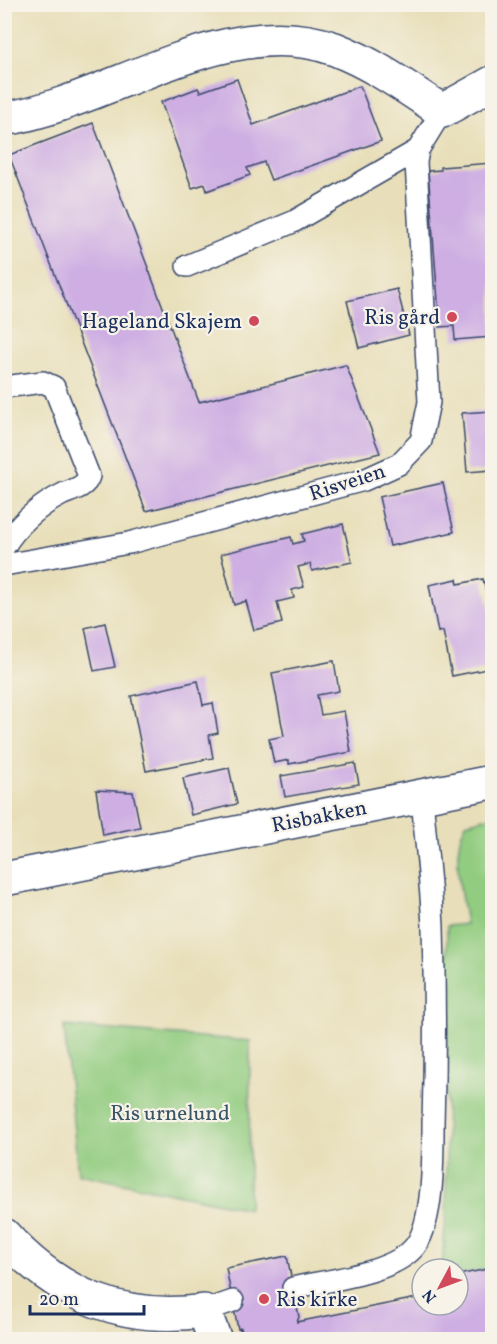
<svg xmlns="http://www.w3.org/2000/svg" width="497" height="1344" viewBox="0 0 497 1344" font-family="Vollkorn,serif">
<rect width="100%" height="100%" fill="#f7f3e8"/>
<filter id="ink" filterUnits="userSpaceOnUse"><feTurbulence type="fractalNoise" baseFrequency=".0167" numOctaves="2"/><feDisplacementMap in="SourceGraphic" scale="12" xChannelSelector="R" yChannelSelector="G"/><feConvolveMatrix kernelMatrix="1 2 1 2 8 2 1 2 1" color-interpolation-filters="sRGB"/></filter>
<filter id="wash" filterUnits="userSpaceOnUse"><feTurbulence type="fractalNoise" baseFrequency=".008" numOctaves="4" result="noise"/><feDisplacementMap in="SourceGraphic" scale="24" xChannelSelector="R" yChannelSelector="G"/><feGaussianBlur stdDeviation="1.35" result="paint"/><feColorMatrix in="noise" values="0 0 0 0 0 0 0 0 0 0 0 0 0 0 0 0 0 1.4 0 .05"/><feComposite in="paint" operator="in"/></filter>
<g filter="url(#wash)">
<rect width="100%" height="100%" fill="#e8dfba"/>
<path fill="#92cc80" stroke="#567e6f" stroke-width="1.5" d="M492 816V1268L458 1275V1269H442L446 1212 447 926 466 924C461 892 450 852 466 823Z
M64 1026 250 1041 249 1209 78 1174Z"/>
<g id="blocks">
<path fill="#ceaee3" d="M237 79 253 125 360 86 381 141 271 180 264 162 247 168 250 175 207 191 205 184 192 188 161 102 198 88 200 92Z
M93 123 199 402 346 365 380 453 146 511 9 155Z
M492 163V337L455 340 454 326 440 327 428 171 441 170V167Z
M397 289 409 335 359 348 347 301Z
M492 411V470L467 472 462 413Z
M443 483 454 532 390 546 379 497Z
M343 524 352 562 312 571 310 564 298 567 304 587 292 590 294 598 277 602 282 623 254 630 246 601 234 605 221 554 291 537 293 544 304 541 302 534Z
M457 579 458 584 483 579 492 617V668L452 676 443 631 438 632 429 585Z
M105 623 115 667 94 671 85 628Z
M334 661 339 691 317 695 321 715 344 711 351 752 289 764V760L274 763 269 739 284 736 272 673Z
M198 681 203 705 213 703 218 733 209 735 213 758 146 771 131 696Z
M355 763 359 784 285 797 281 776Z
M229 768 237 804 191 815 183 778Z
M96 790 133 792 140 827 103 835Z
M287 1256 299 1317 297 1322 422 1297V1305H458V1275L492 1268V1340H244L241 1328 238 1329 226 1268Z"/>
</g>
</g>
<g filter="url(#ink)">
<use href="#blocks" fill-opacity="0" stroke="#3a496c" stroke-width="1.5"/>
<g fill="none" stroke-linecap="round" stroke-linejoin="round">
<g stroke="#3a496c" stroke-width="24">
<path id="service" d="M187 266 293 222 418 150
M4 387 43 382 54 387 89 476C86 487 73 490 63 494 40 505 17 525 4 547
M4 565 129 543 364 480 399 464 421 441 429 402 416 162 418 150 442 111
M293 1288C326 1280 395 1274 416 1245 434 1219 433 1154 433 1124 435 1058 435 993 433 927 431 883 425 839 422 795
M204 1311 233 1301"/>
</g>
<g stroke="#3a496c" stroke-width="36">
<path id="minor" d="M4 119C110 102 227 10 335 49 374 64 407 88 442 111L492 83
M4 879 492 782
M4 1235C59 1296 123 1322 204 1311L215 1340"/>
</g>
<use href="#service" stroke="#fff" stroke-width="21"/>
<use href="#minor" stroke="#fff" stroke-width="33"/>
</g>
</g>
<g fill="#d1495b" stroke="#f7f3e8" stroke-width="2">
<circle cx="452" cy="317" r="6"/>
<circle cx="254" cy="321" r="6"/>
<circle cx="264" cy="1299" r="6"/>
</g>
<g text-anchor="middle" stroke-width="4.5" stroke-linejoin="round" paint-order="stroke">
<g font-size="21" fill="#1b2f5e" stroke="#f7f3e8" text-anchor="end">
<text x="440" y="324">Ris gård</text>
<text x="242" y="328">Hageland Skajem</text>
<text x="276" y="1306" text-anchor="start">Ris kirke</text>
</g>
<g font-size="21" fill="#1b2f5e" stroke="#f7f3e8">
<text transform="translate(347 482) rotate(-18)" y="7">Risveien</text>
<text transform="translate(319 816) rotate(-11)" y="7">Risbakken</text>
</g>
<g font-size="21" fill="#395666" stroke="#f7f3e8">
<text x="170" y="1120">Ris urnelund</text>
</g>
</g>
<rect width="497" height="1344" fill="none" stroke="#f7f3e8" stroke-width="24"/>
<g transform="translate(440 1287) rotate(229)"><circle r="28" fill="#f7f3e8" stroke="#9fa5b1" stroke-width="1.5"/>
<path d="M0-4.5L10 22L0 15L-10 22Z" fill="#d1495b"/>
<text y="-9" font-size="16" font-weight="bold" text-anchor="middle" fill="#1b2f5e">N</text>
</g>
<path d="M30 1305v9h114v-9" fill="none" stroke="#1b2f5e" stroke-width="3"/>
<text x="39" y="1305" font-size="18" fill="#1b2f5e" stroke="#f7f3e8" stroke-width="4.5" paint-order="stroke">20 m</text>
</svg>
